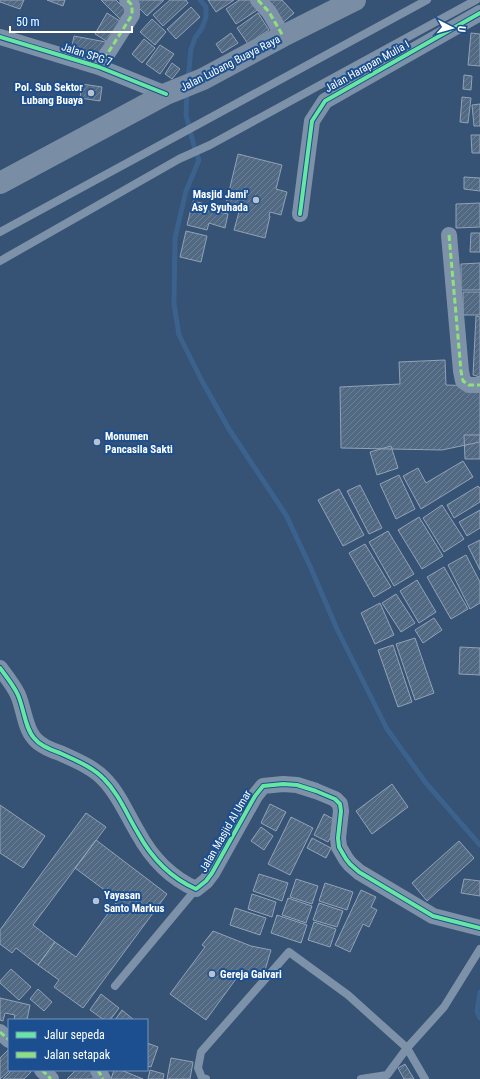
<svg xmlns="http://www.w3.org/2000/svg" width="480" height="1079" viewBox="0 0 480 1079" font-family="'Roboto Condensed',sans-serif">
<defs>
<pattern id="building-hatch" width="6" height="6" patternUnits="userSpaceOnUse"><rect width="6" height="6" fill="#526984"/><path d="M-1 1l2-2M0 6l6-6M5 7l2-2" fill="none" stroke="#6c8096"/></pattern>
</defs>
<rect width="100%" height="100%" fill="#365274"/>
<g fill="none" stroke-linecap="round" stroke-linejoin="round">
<path stroke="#3b618d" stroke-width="5" d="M188 79 191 49 195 38 202 28 206 17V7L200 0
M187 91 186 115 195 150 199 160 186 191 175 238 174 304 179 335 202 381 229 429 286 515 310 566 337 629 387 729 426 783 480 845
M480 992 477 1011 480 1018"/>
</g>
<path fill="url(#building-hatch)" stroke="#92a2b6" d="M0 0H24L20 9 0 2Z
M47 0H65L63 6Z
M101 0H116L130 14 123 22Z
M131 0H164L147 16Z
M170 0H186L188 3 163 26 153 15Z
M208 0H234L216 12Z
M239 0H253L259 9 236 24 226 9Z
M260 0H282L294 13 281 24Z
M191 7 200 17 176 39 167 29Z
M107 13 123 23 111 44 95 34Z
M258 13 269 30 248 44 237 28Z
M152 19 166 32 155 45 140 32Z
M231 33 238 43 222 53 216 44Z
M471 33 480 34V66L468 65Z
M74 36 106 42 103 57 71 51Z
M144 39 155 48 142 63 132 54Z
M160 45 174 54 160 74 146 64Z
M172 63 180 69 172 79 165 74Z
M464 75 472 76 471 90 463 89Z
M82 84 102 87 100 101 80 98Z
M462 97 471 98 468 123 460 122Z
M480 104V126H474L472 105Z
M471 135H480V153H472Z
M238 154 282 165 276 189 287 192 281 215 270 212 269 216H270L265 238 234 230 239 212 225 208Z
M464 177 480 178V191L464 189Z
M193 201 213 206 212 210 228 214 225 228 209 223 207 230 187 225Z
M480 203V227L456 228V204Z
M186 231 207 236 201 262 180 257Z
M471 233H480V252H470Z
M480 263V290H461V264Z
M463 292H480V315H463Z
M476 316 480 317V377L473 375Z
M445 360 446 385 480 386V442L442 450 341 448 340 387 400 384 399 362Z
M464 435H480V459H465Z
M391 446 398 468 377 475 370 452Z
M463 461 473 477 421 509 403 476 418 468 426 483Z
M399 475 415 509 396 519 380 484Z
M360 485 382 528 369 534 347 491Z
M478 486 480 488V502L454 518 447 505Z
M339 489 364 535 343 546 318 500Z
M442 505 464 539 444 552 423 518Z
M480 510V528L467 536 459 522Z
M419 517 443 556 422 569 398 530Z
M388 531 414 574 394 586 369 542Z
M480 540V570L468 546Z
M365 544 391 587 374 597 349 553Z
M466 555 480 582V603L470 609 448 565Z
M444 567 468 609 451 619 427 577Z
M417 580 436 612 419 623 400 591Z
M396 594 415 623 401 632 382 603Z
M380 603 394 635 375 644 361 613Z
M434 618 442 630 423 643 415 630Z
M415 638 434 693 415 700 396 644Z
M393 645 412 702 398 707 378 650Z
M460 647 480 648V675L459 674Z
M392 784 408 807 372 834 356 811Z
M270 804 286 812 276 831 261 823Z
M0 805 45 836 23 868 0 853Z
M86 813 106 827 33 925 55 942 38 965 16 948 12 953 0 944V930Z
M324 814 339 822 328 842 314 835Z
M291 817 313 828 290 875 268 864Z
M261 827 273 836 264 850 251 841Z
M312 838 331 848 326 858 307 848Z
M96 840 167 894 83 1008 54 987 59 980 38 965 55 942 76 957 118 900 75 868Z
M459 841 474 858 427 901 412 883Z
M259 874 288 883 282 901 253 891Z
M296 879 318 886 312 904 290 897Z
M464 879 480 881V896L461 893Z
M325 883 353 892 347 910 319 901Z
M361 890 376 897 371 907 377 910 369 927 363 924 350 952 335 945Z
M252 894 276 902 272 917 248 909Z
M288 898 312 906 306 923 282 915Z
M319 903 343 911 337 927 313 920Z
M235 908 266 918 260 935 230 925Z
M277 915 307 925 301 943 271 933Z
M314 922 336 929 330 947 308 940Z
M213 931 251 946 271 950 263 977 241 972 206 1020 170 994 205 947 202 945Z
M11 969 31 987 19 1000 0 983V981Z
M38 989 52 1002 44 1011 30 999Z
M101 994 119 1008 110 1020H104L90 1010Z
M0 998 30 1005 27 1020H14L15 1015 5 1013 3 1021 0 1020Z
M122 1010 134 1020H115Z
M147 1043 158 1047 151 1067 147 1066Z
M9 1049V1070H10L0 1079V1058Z
M171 1058 193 1062 190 1079H167Z
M405 1064 414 1079H404L398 1068Z
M12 1070H30L31 1072 24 1079H3Z
M76 1070H92L101 1079H67Z
M114 1070H121L143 1079H111Z
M150 1070 164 1074 163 1079H148Z"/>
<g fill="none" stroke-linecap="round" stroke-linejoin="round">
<path stroke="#7d92a8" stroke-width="8" d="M0 232 427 0
M0 261 179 159 210 145 476 0
M115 986 196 889
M206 1079 202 1078 198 1068 201 1052 289 952 348 995 407 1048 425 1079
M361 1079 387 1075 407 1048 444 1007 480 949"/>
<path stroke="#7d92a8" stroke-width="16" d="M258 0 269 12 283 36
M0 37 99 67 166 94
M99 67 132 15V5L127 0
M300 214 312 121 325 101 480 13
M449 235 461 371 463 381 469 385H480
M0 668C6 676 14 686 18 695 24 709 25 728 34 738 40 746 51 750 60 753 75 760 93 767 104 779 119 794 127 815 138 833 151 857 171 878 196 889L206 881 212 873 255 796 263 786 283 784 297 785 316 791 335 799 340 804 341 811 338 838 339 847 346 859 350 864 359 872 433 916 480 928
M0 1032 9 1040
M42 1070 51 1079
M98 1070 103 1079"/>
<path stroke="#798da4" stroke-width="22" d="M0 183 166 94 203 79 283 36 355 0"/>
<path stroke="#8de07e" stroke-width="3" stroke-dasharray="6 3" stroke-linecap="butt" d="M258 0 269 12 283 36
M99 67 132 15V5L127 0
M449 235 461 371 463 381 469 385H480
M0 1032 9 1040
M42 1070 51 1079
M98 1070 103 1079"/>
<g stroke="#1b4f8f" stroke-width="6">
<path id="cycleway" d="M0 37 99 67 166 94
M300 214 312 121 325 101 480 13
M0 668C6 676 14 686 18 695 24 709 25 728 34 738 40 746 51 750 60 753 75 760 93 767 104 779 119 794 127 815 138 833 151 857 171 878 196 889L206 881 212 873 255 796 263 786 283 784 297 785 316 791 335 799 340 804 341 811 338 838 339 847 346 859 350 864 359 872 433 916 480 928"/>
</g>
<use href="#cycleway" stroke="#66e7a1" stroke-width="4"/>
</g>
<g fill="#b9c2ce" stroke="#1b4f8f" stroke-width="1.5">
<circle cx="91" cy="93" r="4"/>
<circle cx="256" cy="200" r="4"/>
<circle cx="97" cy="442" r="4"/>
<circle cx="96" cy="901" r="4"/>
<circle cx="212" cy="974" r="4"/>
</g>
<g text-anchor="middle" stroke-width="4" stroke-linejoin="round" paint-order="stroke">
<g font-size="11" fill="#fff" stroke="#1b4f8f">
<text transform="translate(87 54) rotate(18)" y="4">Jalan SPG 7</text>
<text transform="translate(230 63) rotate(-27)" y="4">Jalan Lubang Buaya Raya</text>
<text transform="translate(367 66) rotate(-29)" y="4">Jalan Harapan Mulia I</text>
<text transform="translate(225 831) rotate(-60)" y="4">Jalan Masjid Al Umar</text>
</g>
<g font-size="11" font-weight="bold" fill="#fff" stroke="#1b4f8f" text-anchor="start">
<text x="83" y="91" text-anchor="end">Pol. Sub Sektor<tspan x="83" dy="13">Lubang Buaya</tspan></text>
<text x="248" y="198" text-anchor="end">Masjid Jami'<tspan x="248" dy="13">Asy Syuhada</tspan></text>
<text x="105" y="440">Monumen<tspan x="105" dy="13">Pancasila Sakti</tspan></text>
<text x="104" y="899">Yayasan<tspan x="104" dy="13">Santo Markus</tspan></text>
<text x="220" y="978">Gereja Galvari</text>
</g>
</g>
<rect x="8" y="1019" width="140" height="52" fill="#1b4f8f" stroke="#7695bc"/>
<rect x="16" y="1032" width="20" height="6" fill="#66e7a1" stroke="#7695bc"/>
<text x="44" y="1039" font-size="12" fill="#ffffff">Jalur sepeda</text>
<rect x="16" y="1052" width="20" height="6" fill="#8de07e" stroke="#7695bc"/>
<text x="44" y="1059" font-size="12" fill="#ffffff">Jalan setapak</text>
<g transform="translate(452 28) rotate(96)" stroke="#1b4f8f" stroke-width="3" paint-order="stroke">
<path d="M0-3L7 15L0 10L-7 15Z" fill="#ffffff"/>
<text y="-6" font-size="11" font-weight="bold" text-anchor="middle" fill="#ffffff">U</text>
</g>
<path d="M10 26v6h122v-6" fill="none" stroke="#ffffff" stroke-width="2"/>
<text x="16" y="26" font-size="12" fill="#ffffff" stroke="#1b4f8f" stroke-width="3" paint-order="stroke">50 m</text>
</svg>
